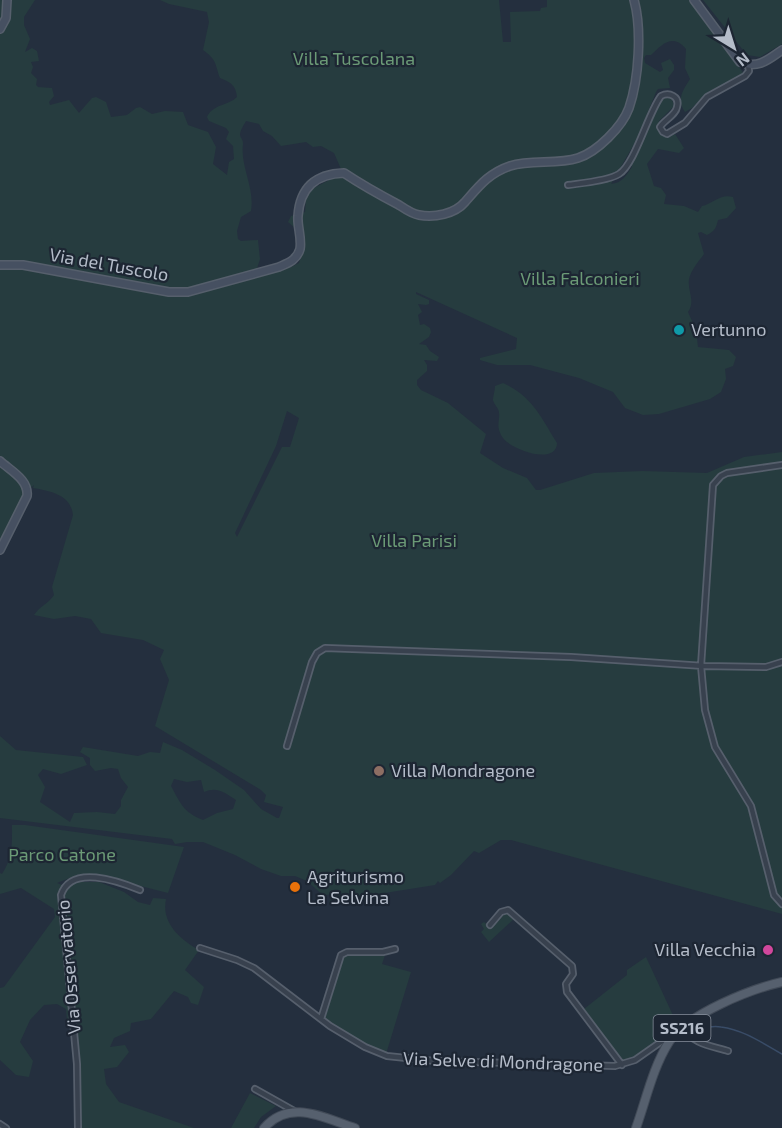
<svg xmlns="http://www.w3.org/2000/svg" width="782" height="1128" viewBox="0 0 782 1128" font-family="'Exo 2',sans-serif">
<rect width="100%" height="100%" fill="#242f3e"/>
<path fill="#263c3f" fill-rule="evenodd" d="M0 0H35L24 17V25L30 39 25 52 32 48 37 51 39 61 31 62 33 67 31 73 37 79 36 85 38 87 52 88 54 96 49 102 50 105 69 100 79 113 92 98 96 97 106 102 111 117 127 115 136 108 140 107 152 114 165 111 183 112 188 125 208 132 216 147 213 164 227 175 229 162 234 159 233 146 226 139 229 132 226 128 209 121 207 117C213 104 228 106 237 97 236 85 230 82 220 78 215 64 217 60 203 50L209 22 207 12 169 4 160 0H499L503 42H511L510 12 540 11 541 8 547 7V0H691L744 74 708 92 692 108 685 112C676 100 683 90 690 79L685 68 686 49C673 33 662 44 651 55H646L644 58 645 63 660 72 663 70 661 63 670 59 674 65V70L668 78 670 88 658 89 656 92 638 137 611 184C622 183 626 176 632 167L630 162 661 100 667 97 672 99 674 106 659 121 658 130 668 138 675 134 684 148 679 153 658 149 647 164 654 186 661 188 666 195 664 204 684 206 698 212 702 206C712 204 721 193 733 197L736 208 727 218 718 220C716 228 715 231 707 235L701 232 698 233 704 254C699 261 691 270 689 279 687 291 696 300 688 312L696 330 698 347 729 350 736 357 733 366 725 369 726 379 721 392 710 399 659 414 643 415 625 408 613 392 579 378 530 365H497L480 360V358L516 349 517 338 416 292V294L429 300V304L426 305 418 304 422 312 418 315 420 325 424 324 430 328 431 332 429 337 419 344 426 345 430 351 439 357 437 361 424 360 427 365V371L417 380V385L421 390 448 403 486 434 480 453 503 468 527 478 536 490H540L594 473 642 471 707 473 744 457 782 452V914L511 840H501L479 853 474 851 451 875 440 883 438 881 435 885 372 895 337 905 330 904 329 901 335 897 330 894 324 896 307 881 295 876H281L261 869 235 855 203 842H187L175 844 172 839 0 818V736L16 750 83 757 87 765 61 774 43 769 38 775 45 787 40 802 70 822 74 813 97 812 115 814 121 806V800L128 787 121 778 118 769 111 768 95 771 90 765V758L80 752 83 747 138 756 150 752 160 753 163 742 182 750 215 770 244 790 261 809 277 818H279L283 807 264 802 266 795 261 790 155 726 169 680 160 659 164 650 143 640 101 633 91 619 75 616 54 619 34 615C40 606 48 604 54 595L52 587 73 515C71 495 51 491 33 488L34 485 25 493 0 545ZM246 121 259 124 263 131 272 136 281 146 306 142 313 147 321 146 334 153 341 169 378 189 373 194 347 178H333L312 189 306 198 305 212 291 216 288 222 302 234V254L299 263 289 268 281 263H276L269 271 255 275 260 259 258 240 241 241 238 239 237 231 241 217 251 211C255 187 240 167 243 144 243 139 241 139 240 135 240 130 244 125 246 121ZM287 411 299 418 290 447H282L237 537 235 533 276 446ZM174 779 187 782 201 780 204 792C218 786 225 793 236 800L233 809 217 813 203 820C183 812 181 804 171 786Z
M703 0H782V44L760 57 747 55Z
M503 383C532 396 541 417 557 443 557 466 508 450 501 435 496 425 500 421 499 413 499 408 494 405 493 400 493 397 495 390 495 386Z
M12 825H25L184 847 168 893 105 877 80 874 57 883 67 887 74 882H99L124 892 138 902 150 905 153 898 166 899C161 923 180 939 199 950L185 970 204 987 198 1005 191 1003 188 997 174 991 151 1019 131 1023 130 1031 114 1038 110 1047 125 1045 129 1052 117 1067 104 1069 106 1084 119 1102 194 1128H81L77 1029 67 1021 66 1009 57 1004 44 1005 30 1020 20 1042 33 1061 29 1077 16 1075 0 1060V988L4 987 55 917 54 909 21 888 0 894V873L2 874C13 858 12 843 12 825Z
M507 911 515 918 489 942 481 932 484 929 481 924 484 922 490 927Z
M344 955H385L382 964 411 972 386 1054 360 1042 325 1018Z
M646 957 677 1024C661 1039 644 1056 622 1062L584 1009 627 975V970Z
M250 1093 276 1106 261 1117 254 1128H231Z"/>
<g fill="none" stroke-linecap="round" stroke-linejoin="round">
<path stroke="#394c67" stroke-width="1.5" d="M693 1025C701 1030 711 1025 721 1027 744 1030 762 1043 782 1054"/>
<g stroke="#565f6c" stroke-width="8">
<path id="street" d="M568 185C582 183 608 181 619 174 635 164 648 113 661 96 669 92 680 96 677 107 676 115 664 120 660 127L663 132 667 134 685 123 707 97 745 76 749 71 748 65
M782 465 727 473 721 476 713 485 701 666 705 710 715 747 751 806 774 895 782 904
M287 746 312 662 317 653 325 648 571 657 704 666 766 667 782 662
M490 925 501 912 508 910 572 966 573 974 566 984 567 992 622 1065
M200 948 237 960 254 968 330 1026 365 1047 387 1056 435 1061 615 1066 635 1060 672 1034
M321 1019 341 955 347 952H383L395 949
M684 1027C691 1044 712 1046 728 1051
M255 1089 296 1112
M0 1124 6 1128
M78 1128 77 1064 61 895C71 864 118 881 140 890"/>
</g>
<g stroke="#565f6c" stroke-width="10">
<path id="secondary" d="M694 0 740 62C758 69 768 60 782 50
M0 29 6 18 7 0
M0 265H23L169 292H188L279 267C288 263 297 260 300 249 302 238 297 226 298 216 300 187 316 174 344 173 362 185 380 195 399 205 405 209 412 214 419 215 434 218 455 214 465 202 479 186 489 173 510 166 532 159 556 165 578 158 597 152 622 127 629 108 639 79 642 29 634 0
M0 461C11 471 29 480 27 496L0 550"/>
</g>
<g stroke="#414a57" stroke-width="10">
<path id="primary" d="M264 1128C290 1098 324 1118 355 1128
M636 1128C646 1100 653 1067 669 1042 687 1014 751 989 782 982"/>
</g>
<use href="#street" stroke="#38414e" stroke-width="4.5"/>
<use href="#secondary" stroke="#465061" stroke-width="7"/>
<use href="#primary" stroke="#56606e" stroke-width="8"/>
</g>
<circle fill="#0f9aa8" stroke="#1d2633" stroke-width="2" cx="679" cy="330" r="6"/>
<circle fill="#8d6e63" stroke="#1d2633" stroke-width="2" cx="379" cy="771" r="6"/>
<circle fill="#e8710a" stroke="#1d2633" stroke-width="2" cx="295" cy="887" r="6"/>
<circle fill="#d1479c" stroke="#1d2633" stroke-width="2" cx="768" cy="950" r="6"/>
<g text-anchor="middle" stroke-width="4.5" stroke-linejoin="round" paint-order="stroke">
<rect fill="#1d2633" stroke="#878f9c" stroke-width="1.5" x="653.5" y="1015" width="57" height="26" rx="4.5"/>
<g font-size="16" font-weight="bold" fill="#b4bcc9">
<text x="682" y="1034">SS216</text>
</g>
<g font-size="18" fill="#6b9a76" stroke="#1d2633">
<text x="354" y="65">Villa Tuscolana</text>
<text x="580" y="285">Villa Falconieri</text>
<text x="414" y="547">Villa Parisi</text>
<text x="62" y="861">Parco Catone</text>
</g>
<g font-size="18" fill="#b4bcc9" stroke="#1d2633">
<text transform="translate(109 265) rotate(10)" y="6">Via del Tuscolo</text>
<text transform="translate(69 967) rotate(-95)" y="6">Via Osservatorio</text>
<text transform="translate(503 1062) rotate(2)" y="6">Via Selve di Mondragone</text>
</g>
<g font-size="18" fill="#b4bcc9" stroke="#1d2633" text-anchor="start">
<text x="691" y="336">Vertunno</text>
<text x="391" y="777">Villa Mondragone</text>
<text x="307" y="883">Agriturismo<tspan x="307" dy="21">La Selvina</tspan></text>
<text x="756" y="956" text-anchor="end">Villa Vecchia</text>
</g>
</g>
<g transform="translate(734 48) rotate(142)" stroke="#1d2633" stroke-width="4.5" paint-order="stroke">
<path d="M0-4.5L10 22L0 15L-10 22Z" fill="#b4bcc9"/>
<text y="-9" font-size="16" font-weight="bold" text-anchor="middle" fill="#b4bcc9">N</text>
</g>
</svg>
